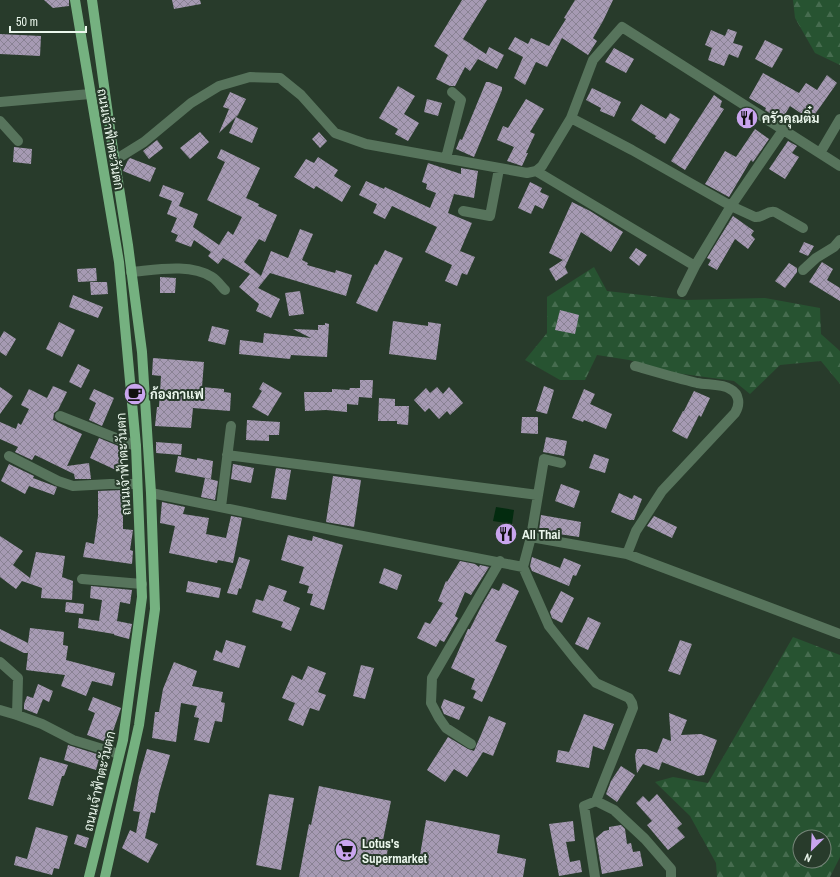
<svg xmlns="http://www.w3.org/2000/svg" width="840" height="877" viewBox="0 0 840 877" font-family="'Archivo Narrow',Sarabun,sans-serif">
<defs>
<pattern id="forest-firs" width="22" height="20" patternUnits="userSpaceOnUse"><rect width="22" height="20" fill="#275331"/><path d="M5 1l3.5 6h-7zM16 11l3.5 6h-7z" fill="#466c4f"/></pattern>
<pattern id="building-cross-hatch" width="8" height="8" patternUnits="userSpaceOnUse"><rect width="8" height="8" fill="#a69ab3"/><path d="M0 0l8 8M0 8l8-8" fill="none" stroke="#898293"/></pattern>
</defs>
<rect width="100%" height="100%" fill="#283b2b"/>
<path fill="url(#forest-firs)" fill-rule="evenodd" d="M793 0H840V65L815 53 795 18Z
M594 267 607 291 686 300 765 298 820 308 821 334 840 351V384L821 361 780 365 750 394 734 381 676 373 629 360 597 355 585 380H560L525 360 547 333V297Z
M793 637 840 655V857L830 877H717L716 863 690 816 655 782 673 777 708 783ZM800 837H824V861H800Z"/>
<path fill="#032b0f" d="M496 507 514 510 512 524 493 521Z"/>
<path fill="url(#building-cross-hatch)" d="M44 0H69V6L53 8Z
M172 0H200L201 4 174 9Z
M462 0H487L463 39 486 54 489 47 504 55 497 69 478 59 470 71 465 67 455 86H450L436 79 448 55 434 46Z
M575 0H613L603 21 593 38 597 41 588 55 562 38 547 67 536 62 525 85 514 78 523 57 508 49 515 37 528 44 531 38 549 46 566 19 564 18Z
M728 29 737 32 733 43 743 46 738 58 729 54 724 66 708 60 712 48 705 45 711 30 725 36Z
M0 34 41 36 40 56 0 54Z
M765 40 783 49 772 68 755 59Z
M614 48 634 59 626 73 605 62Z
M763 73 799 93 806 83 817 90 827 75 837 83 813 117 807 113 805 116 790 106 781 121 765 110 766 108 749 98Z
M486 82H489L502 87V90L474 157 456 149 460 139 462 140Z
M398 86 415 96 404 114 419 123 408 141 395 134 398 129 379 118Z
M592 88 621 102 614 117 600 111 601 108 586 100Z
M230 92 246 99 238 115 219 133 229 109 223 107Z
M714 95 722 101 720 107 724 109 685 170 671 161Z
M427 99 442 103 438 116 424 112Z
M526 99 544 109 530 132 535 134 526 153H528L522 166 507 161 514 147 497 140 503 126 508 128Z
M641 104 666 119 670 113 680 119 665 144 655 138 656 136 631 120Z
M236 117 258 128 252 143 229 133Z
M755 129 769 139 753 162 751 160 729 197 705 184 725 151 736 157Z
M200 132 209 142 190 159 180 148Z
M319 132 327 141 320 148 312 139Z
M157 140 163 148 149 159 143 151Z
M788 141 797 146 792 153 799 157 785 179 769 169Z
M14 147 32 149 31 164 13 162Z
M221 149 260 168 246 198 259 204 258 206 277 215 265 242 259 239 244 262 261 276 271 251 288 258 300 229 313 234 302 260 308 263 307 265 335 273 336 270 352 275 346 296 270 273 258 288 280 299 271 318 256 311 259 304 239 287 250 274 223 258 218 264 208 256 211 252 194 240 191 247 175 241 178 235 171 232 177 218 167 214 172 201 159 196 163 185 184 193 179 206 198 214 193 227 219 245 228 231 233 235 242 217 207 200 225 162 217 158Z
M318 157 338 170 334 176 351 186 342 202 316 186 314 189 294 177 306 159 314 163Z
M130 158 156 168 150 182 123 171 128 160Z
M428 163 461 174V168L478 171 474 198 454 194 448 213 472 223 460 251 475 257 467 275 462 273 457 286 445 281 452 265 425 252 437 227 392 206 385 219 373 213 377 204 359 195 366 181 384 189 385 187 430 208 436 193 426 189 427 184 422 182Z
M530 182 542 188 540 192 549 196 543 209 535 205 531 214 518 208Z
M572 202 590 211 623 232 611 252 581 232 565 267 568 273 556 281 549 269 563 260 549 253Z
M733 216 754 231 751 235 755 239 748 249 735 239 717 270 708 265 711 260 707 258Z
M804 242 814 246 808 256 799 252Z
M636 248 647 255 639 266 629 258Z
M385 250 403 258 377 312 356 303 375 264 377 265Z
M822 262 833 269 827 280 840 288V301L809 282Z
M789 263 797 268V272L785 288 775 281Z
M96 268 97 281 78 282 77 269Z
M160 277 176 278 175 293H160Z
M90 282H107L108 294 91 295Z
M300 291 304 314 289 316 285 293Z
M73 295 103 307 98 318 69 307Z
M560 310 579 315 575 334 555 330Z
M393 321 428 326V322L441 324 436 360 389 354Z
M59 322 75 330 62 357 46 349Z
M325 323 329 324 327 357 291 355 290 359 239 354 240 340 263 343 264 333 311 338 293 329 318 330V325H325Z
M212 326 229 330 225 345 208 341Z
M4 331 16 339 6 356 0 352V338Z
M153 358 204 362 202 387 224 389V392L231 393 230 411 193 408 191 428 155 426 157 407H159L161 376 152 375Z
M78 364 90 370 81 388 69 382Z
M360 380H373L372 398 359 397 358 405 347 404V412L326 410 305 411 304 392H332V389L349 390 350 388H360Z
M263 382 282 393 268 416 252 407 262 391 259 389Z
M53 386 67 392 58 410 54 413 53 420 82 434 67 466 89 463 91 479H75L74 474 35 455 32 460 15 452 18 447 0 439V422L16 429 18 423 21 425 29 409 21 405 29 389 47 398Z
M544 386 554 390 547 414 536 411Z
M0 387 13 396 0 414Z
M437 387 443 394 449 387 463 403 450 415 447 411 439 419 429 408 425 412 414 400 426 388 430 393Z
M94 389 114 398 102 426 89 420 96 403 89 399Z
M584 389 595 394 590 404 612 414 606 429 584 420 583 422 572 418Z
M694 391 710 398 701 417 699 415 687 439 672 431 683 411H684Z
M379 398 395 399V406H409L408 425 397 424V421H378Z
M522 417H538V434L521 433Z
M247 420 280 422 279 435H269V441L246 440Z
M546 437 567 441 564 456 543 452Z
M99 438 128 450 118 471 90 458Z
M156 442 182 444 181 455 156 453Z
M594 454 609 459 605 473 589 468Z
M178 456 197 460V458L213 461 211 479 175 472Z
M9 464 34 476 33 478 57 487 54 495 29 486 25 494 1 481Z
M233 464 254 468 251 483 231 479Z
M276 468 291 470 286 500 271 498Z
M333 476 361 480 354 527 326 522Z
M205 478 218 481 215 500 201 497Z
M561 484 580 491 574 508 555 501Z
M123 490V529L133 530 130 550 133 551 132 564 83 557 86 542 94 544 98 516V491Z
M619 493 632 499 634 495 642 499 634 520H630L611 512Z
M162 502 185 507 183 514 209 518 206 534 226 538 231 516 242 518 233 563 218 560 217 563 169 553 175 526 160 523Z
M541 515 581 522 579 537 539 531Z
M654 516 677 527 672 538 647 526Z
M288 535 312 541 313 536 343 545 324 610 310 605 313 594 307 593 309 586 299 583 304 567 281 560Z
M0 536 23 551 13 565 30 578 36 552 65 556 62 577 73 581 72 600 41 598 42 588 22 581 16 589 0 577Z
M239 557 250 560 241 589 239 588 237 595 227 593Z
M532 557 560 568 564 558 581 565 576 576 573 575 569 586 532 571 530 566Z
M460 561 475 564 479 567 480 565 489 567 471 595 465 592 455 616 458 618 444 642 440 640 436 647 417 638 425 622 430 624 443 603 438 601 446 581 447 582Z
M384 568 402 575 397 590 379 583Z
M188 581 221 588 219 598 186 592Z
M503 583 519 591 495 641 507 646 482 702 473 698 476 691 471 689 475 679 451 668 468 629H470L482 605 492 588 499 591Z
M269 585 287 591 283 601 300 608 291 631 281 627 283 622 252 612 256 599 263 601Z
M91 586 132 590 130 604 120 602 117 621 132 624 129 639 114 635V634L78 628 79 618 99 621 102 600 90 598Z
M561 591 574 598 562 623 552 618 550 612Z
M66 602 84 604 83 614 65 612Z
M588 617 601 623 588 650 575 644Z
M30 628 64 632 63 645 68 646 66 660 115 673 112 686 92 681 86 696 61 686 65 675 26 670 28 653H24L0 641V629L28 643Z
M226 640 246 646 239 668 213 660 216 650 222 653Z
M680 640 692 644 680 675 668 671Z
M174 662 197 671 192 686 223 692 221 702 225 703 222 722 215 721 209 743 194 740 199 718 194 717 197 706 181 703 176 742 152 738 155 712H159L163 689Z
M361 665 374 668 365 699 353 696Z
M308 666 326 673 318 692 326 695 319 711 310 708 303 726 288 720 295 703 282 698 292 675 302 680Z
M38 684 53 691 49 702 43 699 37 714 24 709V704L27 696 33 698Z
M93 697 121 708 109 743 87 735 95 713 88 710Z
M444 699 465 707 459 720 444 714 441 707Z
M669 713 687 720 681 735 701 734 717 740 704 775 698 776 662 762 659 770 643 764 637 773 635 755 637 749H646L657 753 663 738 671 741Z
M584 714 614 724 604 750 593 746 589 768 556 762 558 750 569 752Z
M489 716 506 723 493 756 483 752 467 777 454 769 445 782 427 770 448 737 468 749 474 751Z
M68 745 100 755 96 770 64 760Z
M147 749 170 755 159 793 155 813 151 812 145 838 158 844 148 863 122 848 130 830 136 833 140 812 133 811 139 777Z
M40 757 68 765 64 776H62L53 806 28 799Z
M621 766 635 775 617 802 606 794 611 781Z
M319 786 391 801 382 845 388 846 387 855 419 861 426 820 500 835 497 853 526 859 523 877H299L309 824 311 825Z
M269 794 294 798 281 870 256 865Z
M657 794 682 824 677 828 685 837 668 850 647 825 652 821 636 803 643 796 649 802Z
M573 821 575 841 566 842 570 862 580 860 582 872 559 876 549 824Z
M621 825 625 829 627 844 631 843 633 852 640 851 643 866 602 874 596 838 604 831 609 830V827Z
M36 827 68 836 59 869 54 868 52 875 14 865 16 856 27 859Z
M77 834 89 838 86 848 74 844Z"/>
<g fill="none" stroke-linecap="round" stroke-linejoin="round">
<path stroke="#57745c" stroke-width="10" d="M0 102 90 94
M0 121 18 141
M783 130 731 206 755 217C763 218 767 210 775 212L803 228
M820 153 840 119
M446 158 461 100 452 92
M115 160 144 142 191 103 219 86 250 77 280 78 301 95 335 133 366 144 527 173 536 171 542 166 571 118 593 60 622 27 840 166
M536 171 695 266 731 206 632 150 571 118
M463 211 490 216 499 169
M803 270 816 258 834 247 840 240
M131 272C155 270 190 263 212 277 217 280 221 286 225 290
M682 292 695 266
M60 416 136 446
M227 455 538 495
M9 456 58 481 73 486 110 484H137
M561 463 544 459 531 537 523 567 549 626 576 660 596 683 629 698 632 703 633 708 596 801
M151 493 342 532 523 567
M221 507 231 426
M531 537 627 554 840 634
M627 554 636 531 662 491 735 413C740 405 740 394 730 389 723 384 707 385 697 383 676 378 656 372 635 366
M82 579 142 584
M0 662 18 678 17 715
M0 710 17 715 42 724 73 740 119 754
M471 744 446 728 439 718 431 703 432 678 500 561
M595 877 584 806 596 801 614 810 645 839 671 869V877"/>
<path stroke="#75b180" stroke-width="10" d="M75 0 119 262 136 446 142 597 123 740 89 877
M92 0 112 143 128 245 142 352 151 493 155 609 139 725 105 877"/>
</g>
<defs>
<g id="restaurant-disc" transform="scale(1.15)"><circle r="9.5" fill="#c9a5ee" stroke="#283b2b"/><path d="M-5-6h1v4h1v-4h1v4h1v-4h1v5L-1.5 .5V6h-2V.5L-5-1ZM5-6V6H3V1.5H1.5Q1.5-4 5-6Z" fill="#111"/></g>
<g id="cafe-disc" transform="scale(1.15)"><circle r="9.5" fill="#c9a5ee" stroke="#283b2b"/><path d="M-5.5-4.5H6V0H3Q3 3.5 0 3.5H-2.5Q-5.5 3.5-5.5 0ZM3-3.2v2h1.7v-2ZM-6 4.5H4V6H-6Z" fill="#111"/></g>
<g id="supermarket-disc" transform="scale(1.15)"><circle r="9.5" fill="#c9a5ee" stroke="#283b2b"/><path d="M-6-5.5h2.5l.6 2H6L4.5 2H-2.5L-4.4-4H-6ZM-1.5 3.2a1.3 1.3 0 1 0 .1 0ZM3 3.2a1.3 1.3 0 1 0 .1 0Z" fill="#111"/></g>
</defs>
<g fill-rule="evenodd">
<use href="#restaurant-disc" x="747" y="118"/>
<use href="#cafe-disc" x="135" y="394"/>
<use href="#restaurant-disc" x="506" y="534"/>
<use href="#supermarket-disc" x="346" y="850"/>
</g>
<g text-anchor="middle" stroke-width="4" stroke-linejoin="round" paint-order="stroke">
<g font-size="13" font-weight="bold" fill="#ebf7ed" stroke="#283b2b" text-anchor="start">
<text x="762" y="123">ครัวคุณติ๋ม</text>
<text x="150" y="399">ก้องกาแฟ</text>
<text x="522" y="539">All Thai</text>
<text x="362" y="848">Lotus's<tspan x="362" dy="15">Supermarket</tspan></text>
</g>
<g font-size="13" fill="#ebf7ed" stroke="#283b2b">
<text transform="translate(111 139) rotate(80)" y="5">ถนนเจ้าฟ้าตะวันตก</text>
<text transform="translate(123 464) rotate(-93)" y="5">ถนนเจ้าฟ้าตะวันตก</text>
<text transform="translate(99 781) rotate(-77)" y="5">ถนนเจ้าฟ้าตะวันตก</text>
</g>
</g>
<g transform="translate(812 849) rotate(204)"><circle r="19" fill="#283b2b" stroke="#768679"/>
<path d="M0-3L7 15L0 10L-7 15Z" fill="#c9a5ee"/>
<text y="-6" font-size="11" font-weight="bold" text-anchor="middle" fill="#ebf7ed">N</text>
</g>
<path d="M10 26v6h76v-6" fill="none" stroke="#ebf7ed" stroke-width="2"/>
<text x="16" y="26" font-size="12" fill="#ebf7ed" stroke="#283b2b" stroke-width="3" paint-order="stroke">50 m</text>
</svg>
